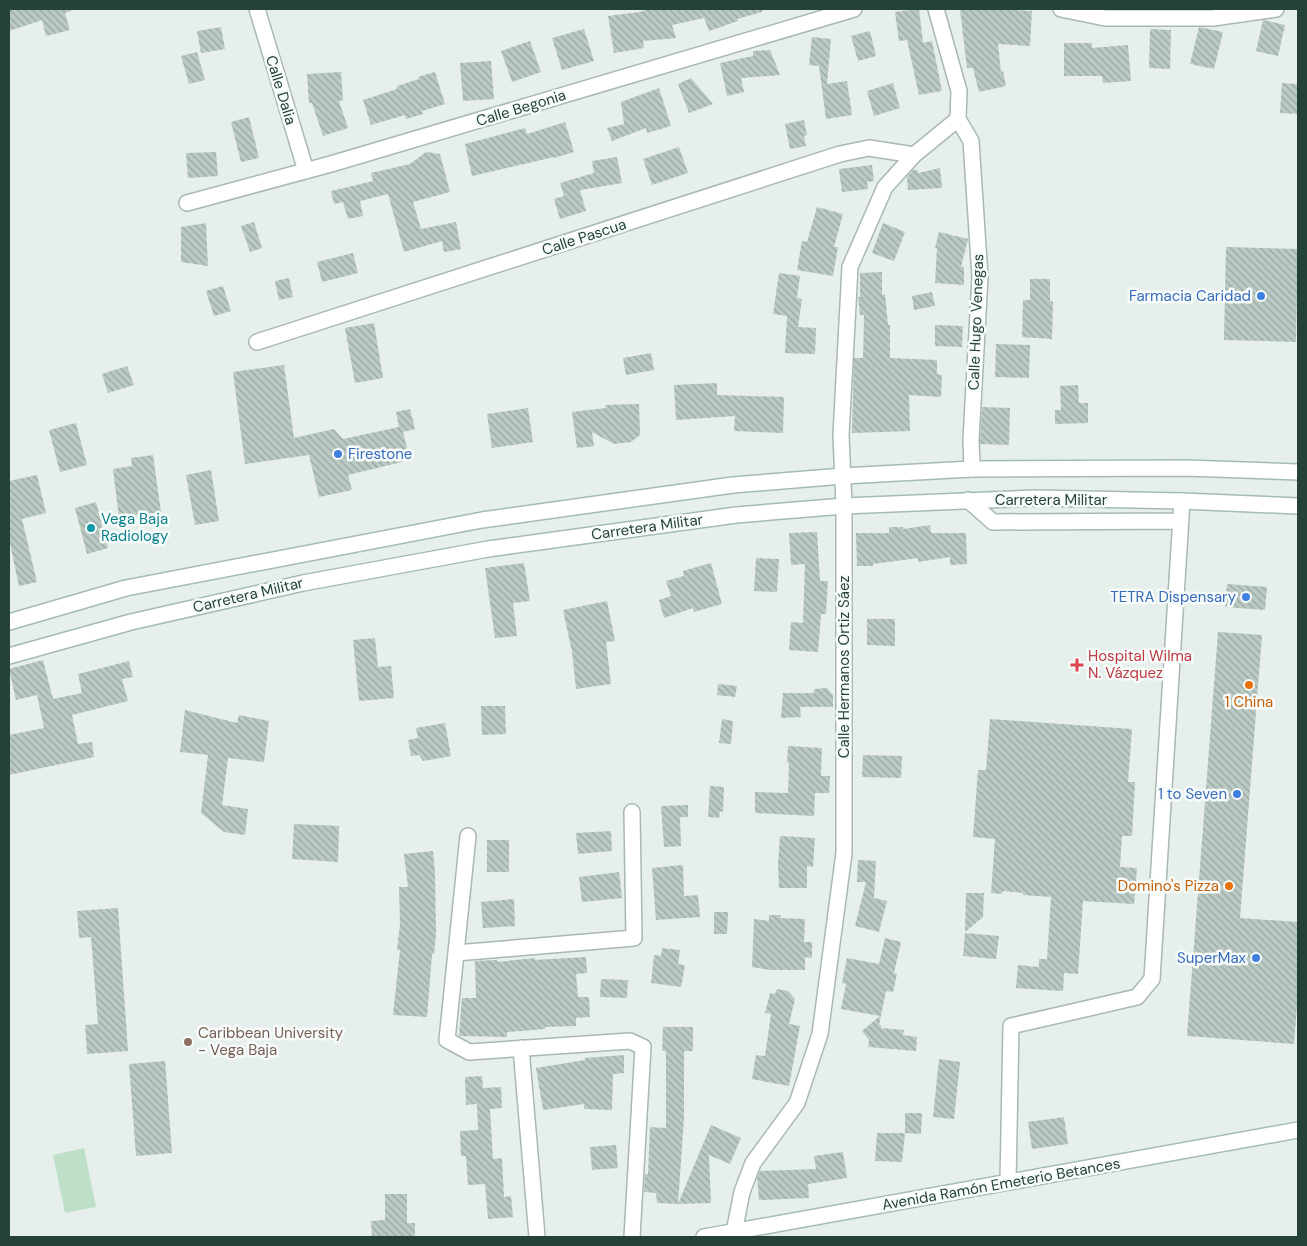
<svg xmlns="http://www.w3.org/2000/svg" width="1307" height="1246" viewBox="0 0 1307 1246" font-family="'DM Sans',sans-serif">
<defs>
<pattern id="building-back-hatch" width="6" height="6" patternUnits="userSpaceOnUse" patternTransform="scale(1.25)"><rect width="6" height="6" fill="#bbcac4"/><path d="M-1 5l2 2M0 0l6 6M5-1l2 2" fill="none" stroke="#98a6a0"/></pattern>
</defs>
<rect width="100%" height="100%" fill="#e6efeb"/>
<path fill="#bfe0c8" d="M84 1148 96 1207 65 1213 53 1155Z"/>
<path fill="url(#building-back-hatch)" d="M9 9H70L71 11 65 13 70 30 46 36 42 20 9 31Z
M649 9H762V12L737 19 738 21 709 31 704 18 672 25 676 38 643 41 644 48 614 53 608 16 640 12Z
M919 9 923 43 932 41 942 91 919 95 907 40 899 41 895 12Z
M960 9H994L1032 11 1030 46 998 44 1001 72 1003 71 1006 86 979 92 973 68H967Z
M1263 20 1285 25 1278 56 1256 51Z
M221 27 225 49 201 53 197 31Z
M1199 27 1223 32 1214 69 1190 64Z
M584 29 594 61 562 70 552 38Z
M1150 29 1171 30 1170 69 1149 68Z
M870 31 876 56 858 61 851 36Z
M812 37 831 39 827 84 847 81 852 115 826 119 819 66 809 65Z
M530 41 541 72 512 82 501 51Z
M1064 43H1092V48L1128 45 1131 81 1103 83 1102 76H1064Z
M770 50 780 75 741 78 744 92 727 96 720 63 753 56V51Z
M197 52 205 80 189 84 181 56Z
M491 61 494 99 463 101 460 63Z
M341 72 343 100 339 101 348 128 323 136 312 103H309L307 74Z
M435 72 445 104 422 111 423 114 406 119 405 115 371 125 363 100 397 89V86L419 79 418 77Z
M691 78 713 104 689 113 678 84Z
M893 83 900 108 874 116 867 91Z
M1282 83 1298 84V114L1280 113Z
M659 88 671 126 647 133 646 128 612 141 607 128 624 124 621 102Z
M249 117 259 158 241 162 231 122Z
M804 120 807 135 804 136 806 146 790 149 785 124Z
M565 122 574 152 554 158V157L472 176 465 144 525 128 527 134Z
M679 147 688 173 652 185 643 159Z
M216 152 218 176 188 178 186 153Z
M426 152 440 154 450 192 413 202 421 229 456 222 461 249 444 252 442 241 404 252 388 194 360 201 363 216 348 219 343 202 334 204 331 191 373 181 371 173 410 164Z
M617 157 622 183 580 190 586 211 560 219 554 199 564 196 560 183 594 173 592 161Z
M872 165 874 181 867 182 868 189 842 192 839 169Z
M940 168 942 188 908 190 907 177 913 170H917L918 173Z
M817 207 843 214 834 247H838L833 276 797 270 802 241 807 242Z
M254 222 262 248 250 252 241 226Z
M206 223 208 266 181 262V227Z
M883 223 905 232 894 261 872 253Z
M939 232 968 239 961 267H964V285L935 283 937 248H935Z
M1226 247 1298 249 1296 342 1224 340Z
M353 253 358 273 322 282 317 262Z
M882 272V295L885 294 888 325H890V358L937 360V374L942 375 941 397 909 395 910 431 852 433 854 358H863L864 315H860L858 297H860V273Z
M779 273 800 276 797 298 802 299 798 327 816 328 815 354 785 353 787 316 773 314Z
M289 278 293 297 279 300 275 281Z
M1030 279H1050V301L1053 302 1052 339 1022 337 1023 300H1030Z
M223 286 231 311 214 316 206 291Z
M932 292 935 306 914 310 912 296Z
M374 323 383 378 355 383 345 328Z
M935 325 963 326 962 347 935 346Z
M996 344 1030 345 1029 378 995 377Z
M651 353 654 370 626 375 623 358Z
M284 365 294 438 334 429 343 439 399 427 396 412 410 409 415 429 403 432 410 460 348 475 352 490 319 497 309 455 245 464 233 372Z
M127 366 134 385 108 393 102 374Z
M717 383V395L784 397 783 433 734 431 735 416 676 420 674 385Z
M1078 385 1079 403H1088V423L1055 424V410H1061L1060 386Z
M639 404 640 435 631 442 614 444 592 432 594 446 577 448 572 412 606 408 605 405Z
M982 407 1010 408 1009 445 980 444Z
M528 408 533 442 492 448 487 414Z
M76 423 87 465 60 472 49 430Z
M153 455 161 512 119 518 113 469 132 466 131 458Z
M211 470 219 521 195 525 186 475Z
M37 475 46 513 22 519 37 582 19 586 9 539V481Z
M96 502 108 548 87 554 75 508Z
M930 525 931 533H966L967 564 950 565V557L918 562V558L873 564V566H857L856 533H889V527H903V529Z
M817 532 820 581H828L826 614H821L818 652 789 650 791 622 803 623 805 564 791 565 789 533Z
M756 558 779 559 777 592 754 591Z
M524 563 530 601 513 603 517 636 495 638 485 568Z
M711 563 722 604 694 612 693 608 664 618 659 600 671 596 666 581 684 576 683 571Z
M1227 584 1267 587 1265 610 1225 607Z
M607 601 615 641 606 642 611 684 576 689 572 652 563 610Z
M867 619H895V646L867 645Z
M1218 632 1262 635 1240 918 1298 922V1006H1297L1294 1044 1187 1036Z
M375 638 378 667 391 666 394 698 359 701 353 640Z
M43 660 53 699 82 693 78 674 129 661 133 677 122 679 128 701 72 715 78 744 92 742 94 757 9 775V735L44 728 37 695 16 700 9 669Z
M718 684 737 686 735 697 717 695Z
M827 688 833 695V707H800L801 717 781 718 783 693H814V689Z
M481 706H505L506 734 482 735Z
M185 710 237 723 239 715 269 721 264 762 228 758 222 805 248 809 245 835 224 832 201 813 208 755 180 752Z
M722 719 733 721 731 744 719 743Z
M990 719 1132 729 1128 782H1135L1132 836H1122L1120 867 1137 868 1134 904 1083 901 1078 974 1064 973 1063 991 1016 988 1018 965 1039 967V959H1047L1051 897 1023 895V893L1003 891 1002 894 991 893 995 839 973 837 978 770H986Z
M445 723 451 756 423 761 419 755 411 756 408 740 418 738 416 728Z
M788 746 822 748 821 776H830L829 793H815L814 816 755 813V792L788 793 789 763H787Z
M863 755 902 756 901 778 862 777Z
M710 786 724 787 723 812 720 811 719 818 708 817Z
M688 805V817H680L681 846 664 847 661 806Z
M294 824 339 826 338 862 292 859Z
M611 831 612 851 578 854 576 833Z
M780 836 815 838 813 867 807 866V888H779L778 864Z
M487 840H509V872H487Z
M433 851 435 873 436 935 434 954H432L427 1017 393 1015 400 950H397L400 925 399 887H408L404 854Z
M858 860 876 861 874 898 887 901 879 932 855 926 866 882H857Z
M683 865 684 896 698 895 700 917 656 920 652 868Z
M619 872 622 898 582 902 579 877Z
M966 893H984L983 917 965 932Z
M514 899 515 926 483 928 481 902Z
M118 908 128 1051 87 1054 85 1025 98 1024 91 937 79 938 77 911Z
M714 912H728L727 934H714Z
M769 915H781L780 918 805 919 804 942H812V958L805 957V970H770L752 967 754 919 769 921Z
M965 933 999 936 996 959 963 956Z
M885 938 901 942 894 973 897 974 893 992 886 991 879 1025H881V1028L904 1030 903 1035 917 1037 916 1051 868 1047 869 1040 862 1031 880 1016 841 1009 846 984 842 983 847 958 879 964Z
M662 948 680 950 678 964 685 965 681 987 651 983 654 955 661 956Z
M586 957 587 973 576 974 578 997H589L590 1017 576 1018V1026L545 1027V1029L507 1032V1037L459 1036 462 998H476L475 961 497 960V962L535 958V960Z
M601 979 628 980 627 998 600 997Z
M777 989 788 991 795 999 789 1024 800 1026 789 1086 752 1079 756 1055 765 1056 771 1014 765 1013 770 993 775 994Z
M663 1027H693V1051H684V1118L678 1204 657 1203 656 1193 644 1192 645 1174H648L650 1127 666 1128V1051H662Z
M624 1055V1073L613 1074 612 1110 584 1109V1104L543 1110 536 1068 585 1060V1058Z
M939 1059 960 1062 954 1119 933 1117Z
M165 1061 172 1153 136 1156 129 1064Z
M482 1076 483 1088 501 1087 502 1108 490 1109 493 1159 502 1158 504 1197 511 1196 513 1217 488 1219 485 1184 468 1185 466 1156H461L460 1131 478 1130 477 1104 466 1105 465 1077Z
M905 1113H922L921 1134 905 1133Z
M1064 1117 1068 1144 1032 1149 1028 1122Z
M711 1125 741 1138 730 1164 709 1155 711 1203 678 1204Z
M877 1133H905L902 1162 875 1161Z
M616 1145 618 1168 592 1170 590 1147Z
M843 1152 847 1178 808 1184 809 1198 759 1200 757 1178 760 1171 816 1169 814 1156Z
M385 1194H407V1223H415V1237H372L371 1221 385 1220Z"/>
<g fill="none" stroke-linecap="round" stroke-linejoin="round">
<g stroke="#a8b8b2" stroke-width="18">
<path id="street" d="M257 9 306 171
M936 9 959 91 958 119
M1061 9 1105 18H1213L1276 9
M958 119 971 141 980 277 971 440 972 469
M187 203 331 164 854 9
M257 342 840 154 869 148 914 155
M968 500 993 522 1181 521
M468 836 447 1040 469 1052 630 1041 643 1047 632 1237
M456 953 634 938 632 812
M521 1048 537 1237
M1008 1182 1011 1026 1137 997 1152 979 1182 501
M734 1232 742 1192 753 1163 797 1103 820 1034 844 853V506L841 435 850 267 885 187 914 155 958 119"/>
</g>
<g stroke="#a4bbb3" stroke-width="18">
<path id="secondary" d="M9 622 126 588 482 520 733 485 843 476 972 469 1186 468 1298 472
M9 656 131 622 303 583 488 549 736 515 844 506 1035 498 1182 501 1298 506
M704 1237 1298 1130"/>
</g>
<use href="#street" stroke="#fff" stroke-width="15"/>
<use href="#secondary" stroke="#fff" stroke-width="15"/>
</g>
<g fill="#3f7fe0" stroke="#f7fbf9" stroke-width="2">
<circle cx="1261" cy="296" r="5"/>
<circle cx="338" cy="454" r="5"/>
<circle cx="1246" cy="597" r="5"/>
<circle cx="1237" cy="794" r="5"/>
<circle cx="1256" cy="958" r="5"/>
</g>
<circle fill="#0f9aa8" stroke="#f7fbf9" stroke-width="2" cx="91" cy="528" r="5"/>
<path fill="#e0444e" stroke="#f7fbf9" stroke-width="2" d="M1074.5 657.5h5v5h5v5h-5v5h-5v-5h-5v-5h5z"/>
<g fill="#e8710a" stroke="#f7fbf9" stroke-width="2">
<circle cx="1249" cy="685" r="5"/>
<circle cx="1229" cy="886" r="5"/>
</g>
<circle fill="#8d6e63" stroke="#f7fbf9" stroke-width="2" cx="188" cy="1042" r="5"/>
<g text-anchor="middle" stroke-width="5" stroke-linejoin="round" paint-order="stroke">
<g font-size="15" fill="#24423a" stroke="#f7fbf9">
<text transform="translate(281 90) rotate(73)" y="5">Calle Dalia</text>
<text transform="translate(521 108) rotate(-17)" y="5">Calle Begonia</text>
<text transform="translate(584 237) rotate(-18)" y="5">Calle Pascua</text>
<text transform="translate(976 322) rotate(-88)" y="5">Calle Hugo Venegas</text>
<text x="1051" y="505">Carretera Militar</text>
<text transform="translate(647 527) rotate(-8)" y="5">Carretera Militar</text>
<text transform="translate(248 595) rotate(-13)" y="5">Carretera Militar</text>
<text transform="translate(844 667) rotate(-90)" y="5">Calle Hermanos Ortiz Sáez</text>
<text transform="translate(1001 1184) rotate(-10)" y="5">Avenida Ramón Emeterio Betances</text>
</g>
<g font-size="15" fill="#366cbe" stroke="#f7fbf9" text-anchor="end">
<text x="1251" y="301">Farmacia Caridad</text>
<text x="348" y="459" text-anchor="start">Firestone</text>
<text x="1236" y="602">TETRA Dispensary</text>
<text x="1227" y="799">1 to Seven</text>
<text x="1246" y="963">SuperMax</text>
</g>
<g font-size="15" fill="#0d838f" stroke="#f7fbf9" text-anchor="start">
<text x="101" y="524">Vega Baja<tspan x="101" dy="17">Radiology</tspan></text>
</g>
<g font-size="15" fill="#be3a42" stroke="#f7fbf9" text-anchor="start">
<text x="1088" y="661">Hospital Wilma<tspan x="1088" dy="17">N. Vázquez</tspan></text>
</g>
<g font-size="15" fill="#c56008" stroke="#f7fbf9">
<text x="1249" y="707">1 China</text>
<text x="1219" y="891" text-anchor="end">Domino's Pizza</text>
</g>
<g font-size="15" fill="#785e54" stroke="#f7fbf9" text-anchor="start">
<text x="198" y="1038">Caribbean University<tspan x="198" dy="17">- Vega Baja</tspan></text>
</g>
</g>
<rect width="1307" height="1246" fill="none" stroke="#24423a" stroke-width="20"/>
</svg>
